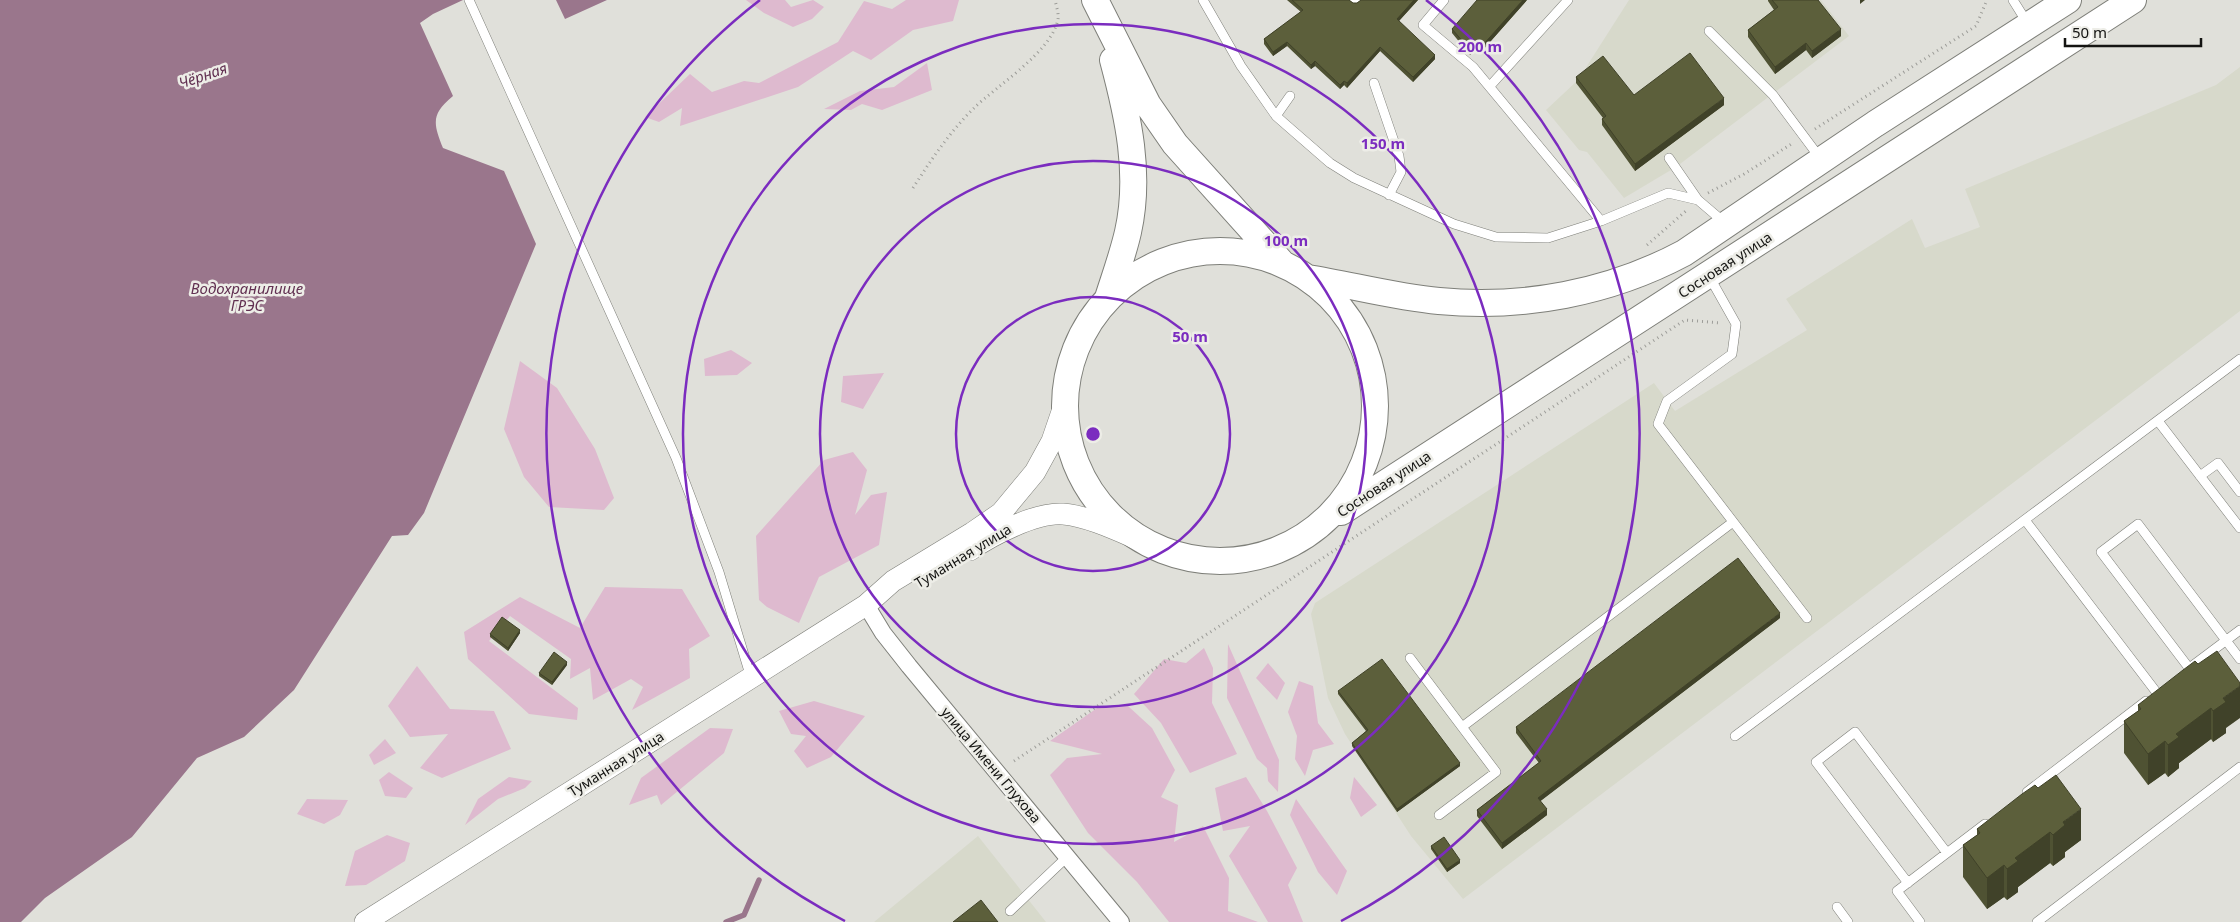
<svg xmlns="http://www.w3.org/2000/svg" width="2240" height="922" viewBox="0 0 2240 922" font-family="'Noto Sans',sans-serif">
<rect width="100%" height="100%" fill="#e0e0da"/>
<path fill="#d7d9cb" d="M1629 0H1821L1849 36 1676 167 1624 198 1587 152 1579 150 1546 110 1578 80Z
M2240 67V311L1463 899 1411 836 1345 734 1328 698 1311 614 1315 603 1654 383 1675 411 1807 330 1786 299 1912 219 1925 248 1980 227 1965 189 2216 85Z
M978 836 1046 922H874Z"/>
<path fill="#debacf" d="M746 0H785L791 7 813 0 824 7 812 19 793 27 764 13Z
M906 0H959L953 21 913 30 871 60 853 51 798 87 680 126 682 108 659 122 645 117 690 74 712 92 744 81 759 83 838 42 864 1 892 9Z
M927 63 932 90 882 110 862 104 851 110 824 109 860 91 894 87Z
M731 350 752 363 737 375 705 376 704 359Z
M520 361 557 388 595 449 614 498 604 510 549 507 524 477 504 429Z
M884 373 863 409 841 402 843 376Z
M853 452 867 470 855 515 871 495 887 492 879 545 819 577 799 623 767 607 759 600 756 536 824 460Z
M605 587 682 589 710 636 689 649 690 678 632 710 643 687 631 679 593 700 590 668 570 679 571 659 510 616 489 641 578 708 577 720 529 714 468 659 464 632 520 597 580 628Z
M1228 644 1279 760 1278 792 1268 781 1267 768 1257 759 1227 698Z
M1204 648 1213 668 1212 703 1237 754 1190 773 1161 723 1134 694 1164 659 1186 663Z
M1268 663 1285 683 1277 700 1256 678Z
M417 666 450 709 494 711 511 749 442 778 420 768 448 734 410 737 388 706Z
M1299 681 1313 686 1318 723 1334 744 1313 750 1305 776 1295 759 1297 736 1288 712Z
M814 701 865 716 831 757 807 768 794 751 806 736 791 734 779 711Z
M1100 706H1128L1152 728 1175 770 1161 797 1178 805 1174 842 1203 826 1229 878 1228 911 1258 922H1169L1137 882 1088 833 1050 775 1067 758 1102 754 1050 741Z
M710 728 733 729 724 753 661 805 657 795 629 805 641 778Z
M385 739 396 753 374 765 369 755Z
M389 772 413 788 406 798 385 796 379 780Z
M509 777 532 781 525 788 498 799 465 825 478 799Z
M1246 777 1267 811 1297 868 1288 885 1303 922H1268L1229 856 1250 826 1223 831 1215 788Z
M1354 777 1377 805 1361 817 1350 798Z
M307 799 348 800 340 815 324 824 297 814Z
M1296 799 1347 871 1337 895 1318 872 1290 815Z
M387 835 410 843 405 861 366 885 345 886 355 851Z"/>
<path fill="#9a768c" d="M0 0H463L433 14 420 23 453 96C431 114 433 123 443 148L504 171 536 244 424 513 408 535 392 536 294 690 244 737 197 758 132 837 45 898 21 922H0Z
M556 0H607L565 19Z"/>
<g fill="none" stroke-linecap="round" stroke-linejoin="round">
<path stroke="#9a768c" stroke-width="5.5" d="M726 922 744 915 759 880"/>
<g stroke="#7e7f79" stroke-width="10">
<path id="service" d="M469 0 676 458 719 572 751 678
M1203 0 1241 66 1276 116 1292 130 1330 163 1354 178 1454 224 1496 237 1548 238 1601 221 1668 193 1698 200 1725 223
M1353 0 1355 2 1357 0
M1444 0 1423 25 1473 67 1601 221
M2013 0 2028 24
M1709 31 1773 95 1820 158
M1374 83 1399 156 1401 172 1389 195
M1490 86 1568 0
M1276 116 1290 96
M1669 158 1698 200
M1709 276 1736 324 1732 354 1667 401 1658 424 1807 618
M2158 421 2240 528
M2200 476 2218 463 2240 492
M2025 520 2157 693
M1410 658 1496 772 1439 815
M2189 668 2101 552 2138 524 2240 659
M2188 669 2240 630
M1462 727 1733 522
M1735 736 2240 359
M2027 792 2146 701
M1908 883 1816 762 1855 732 1947 853
M1837 907 1848 922
M1010 911 1067 857
M1920 922 1897 891 1985 824
M2037 922 2240 767"/>
</g>
<g stroke="#7e7f79" stroke-width="18">
<path id="minor" d="M866 605 883 633 909 666 1121 922"/>
</g>
<g stroke="#7e7f79" stroke-width="22">
<path id="tertiary" d="M970 550C992 535 1036 512 1063 514 1089 516 1123 533 1147 543
M365 922 866 605 893 581 972 533 1001 513 1035 472 1052 441 1065 403"/>
</g>
<g stroke="#7e7f79" stroke-width="28">
<path id="primary" d="M1095 0 1148 105 1175 144 1281 262
M1065 406a155 155 0 1 1 310 0a155 155 0 1 1-310 0Z
M1308 278C1351 285 1395 297 1439 301 1523 309 1609 293 1684 253L1875 124 2068 0
M1108 298C1115 276 1123 254 1128 232 1141 174 1128 116 1113 60
M1341 512 2133 0"/>
</g>
<path stroke="#9c9c98" stroke-width="3" stroke-dasharray="1 4" stroke-linecap="butt" d="M1815 129 1976 26 1987 0
M913 188C931 160 949 133 973 109 996 86 1052 52 1058 19 1059 14 1056 5 1055 0
M1708 193 1744 174 1793 143
M1647 245 1687 210
M1014 761 1685 320 1721 323"/>
<use href="#service" stroke="#fff" stroke-width="9"/>
<use href="#minor" stroke="#fff" stroke-width="16"/>
<use href="#tertiary" stroke="#fff" stroke-width="21"/>
<use href="#primary" stroke="#fff" stroke-width="26"/>
</g>
<path fill="#4f5233" d="M1287 0H1349L1353 3H1357L1361 0H1418L1399 21 1435 59 1413 82 1380 51 1347 88 1344 85 1340 89 1315 66 1311 69 1287 46 1273 56 1264 44V39L1301 12Z
M1527 0 1482 51 1479 48 1470 55 1452 33V29Z
M1768 0H1818L1841 36 1812 58 1806 50 1775 74 1748 37V30L1774 10 1768 1Z
M1576 77 1634 95 1724 105 1635 171 1602 125V119L1603 118 1576 83Z
M1780 618 1540 801 1547 815 1502 849 1477 816V810L1539 763 1516 733V727Z
M520 633 508 651 490 637V634Z
M2198 664 2226 728V733L2213 742 2211 739 2179 763V768L2168 777 2165 773 2148 785 2124 753V721L2138 711V705Z
M567 665 552 685 539 676V673Z
M1338 691 1460 766 1397 812 1352 746V743L1366 731 1338 694Z
M2038 788 2081 840 2065 852V857L2053 866 2050 863 2018 887V892L2007 900 2004 897 1987 909 1963 877V845L1977 835V829Z
M1431 846 1460 863 1447 872 1431 849Z"/>
<path fill="#404229" d="M1414 0H1418L1397 23V19Z
M1523 0H1527L1482 51V46Z
M1860 0H1865L1860 4Z
M1841 29V36L1812 58V51Z
M1287 42V46L1273 56V52Z
M1479 43V48L1470 55V50Z
M1806 43V50L1775 74V67Z
M1380 47V51L1347 88V83Z
M1435 55V59L1413 82V77Z
M1315 61V66L1311 69V65Z
M1344 81V85L1340 89V85Z
M1724 98V105L1635 171V164Z
M1780 613V618L1538 803V798Z
M520 630V633L508 651V648Z
M567 662V665L552 685V682Z
M2240 686V718L2226 728V733L2213 742V711L2223 698Z
M2211 708V739L2179 763V768L2168 777V745L2176 734Z
M2165 741V773L2148 785V754Z
M1460 763V766L1397 812V809Z
M1547 809V815L1502 849V843Z
M2081 809V840L2065 852V857L2053 866V835L2063 822Z
M2050 832V863L2018 887V892L2007 900V869L2015 858Z
M1460 860V863L1447 872V869Z
M2004 865V897L1987 909V878Z"/>
<path fill="#5c5f3b" stroke="#404229" d="M1292 0H1349L1353 3H1357L1361 0H1414L1397 19 1435 55 1413 77 1380 47 1347 83 1344 81 1340 85 1315 61 1311 65 1287 42 1273 52 1264 39 1303 10Z
M1477 0H1523L1482 46 1479 43 1470 50 1452 29Z
M1772 0H1818L1841 29 1812 51 1806 43 1775 67 1748 30 1778 7Z
M1690 53 1724 98 1635 164 1602 119 1606 116 1576 77 1603 56 1634 95Z
M1738 558 1780 613 1538 798 1547 809 1502 843 1477 810 1541 761 1516 727Z
M502 617 520 630 508 648 490 634Z
M2217 651 2240 683V686L2223 698 2226 702 2213 711 2211 708 2176 734 2179 737 2168 745 2165 741 2148 754 2124 721 2141 709 2138 705 2183 670 2195 661 2198 664Z
M554 652 567 662 552 682 539 673Z
M1382 659 1460 763 1397 809 1352 743 1368 730 1338 691Z
M2056 775 2081 809 2063 822 2065 825 2053 835 2050 832 2015 858 2018 861 2007 869 2004 865 1987 878 1963 845 1980 833 1977 829 2022 794 2035 785 2038 788Z
M1444 837 1460 860 1447 869 1431 846Z
M981 900 998 922H953Z"/>
<g fill="none" stroke="#7b2cbf" stroke-width="2.5">
<circle cx="1093" cy="434" r="137"/>
<circle cx="1093" cy="434" r="273"/>
<circle cx="1093" cy="434" r="410"/>
<path d="M845 921A547 547 0 0 1 760 0M1426 0A547 547 0 0 1 1341 921"/>
</g>
<g text-anchor="middle" stroke-width="5" stroke-linejoin="round" paint-order="stroke">
<g font-size="14" fill="#141412" stroke="#edede7">
<text transform="translate(1725 265) rotate(-33)" y="5">Сосновая улица</text>
<text transform="translate(1384 484) rotate(-33)" y="5">Сосновая улица</text>
<text transform="translate(963 556) rotate(-31)" y="5">Туманная улица</text>
<text transform="translate(616 764) rotate(-32)" y="5">Туманная улица</text>
<text transform="translate(991 765) rotate(50)" y="5">улица Имени Глухова</text>
</g>
<g font-size="15" font-style="italic" fill="#613051" stroke="#edede7">
<text transform="translate(203 76) rotate(-19)" y="5">Чёрная</text>
<text x="247" y="294">Водохранилище<tspan x="247" dy="17">ГРЭС</tspan></text>
</g>
</g>
<circle cx="1093" cy="434" r="8" fill="#7b2cbf" stroke="#edede7" stroke-width="2.5"/>
<g font-size="15" text-anchor="middle" font-weight="bold" fill="#7b2cbf" stroke="#edede7" stroke-width="5" stroke-linejoin="round" paint-order="stroke">
<text x="1480" y="52">200 m</text>
<text x="1383" y="149">150 m</text>
<text x="1286" y="246">100 m</text>
<text x="1190" y="342">50 m</text>
</g>
<path d="M2065 38v8h136v-8" fill="none" stroke="#141412" stroke-width="2.5"/>
<text x="2072" y="38" font-size="15" fill="#141412" stroke="#edede7" stroke-width="4" paint-order="stroke">50 m</text>
</svg>
